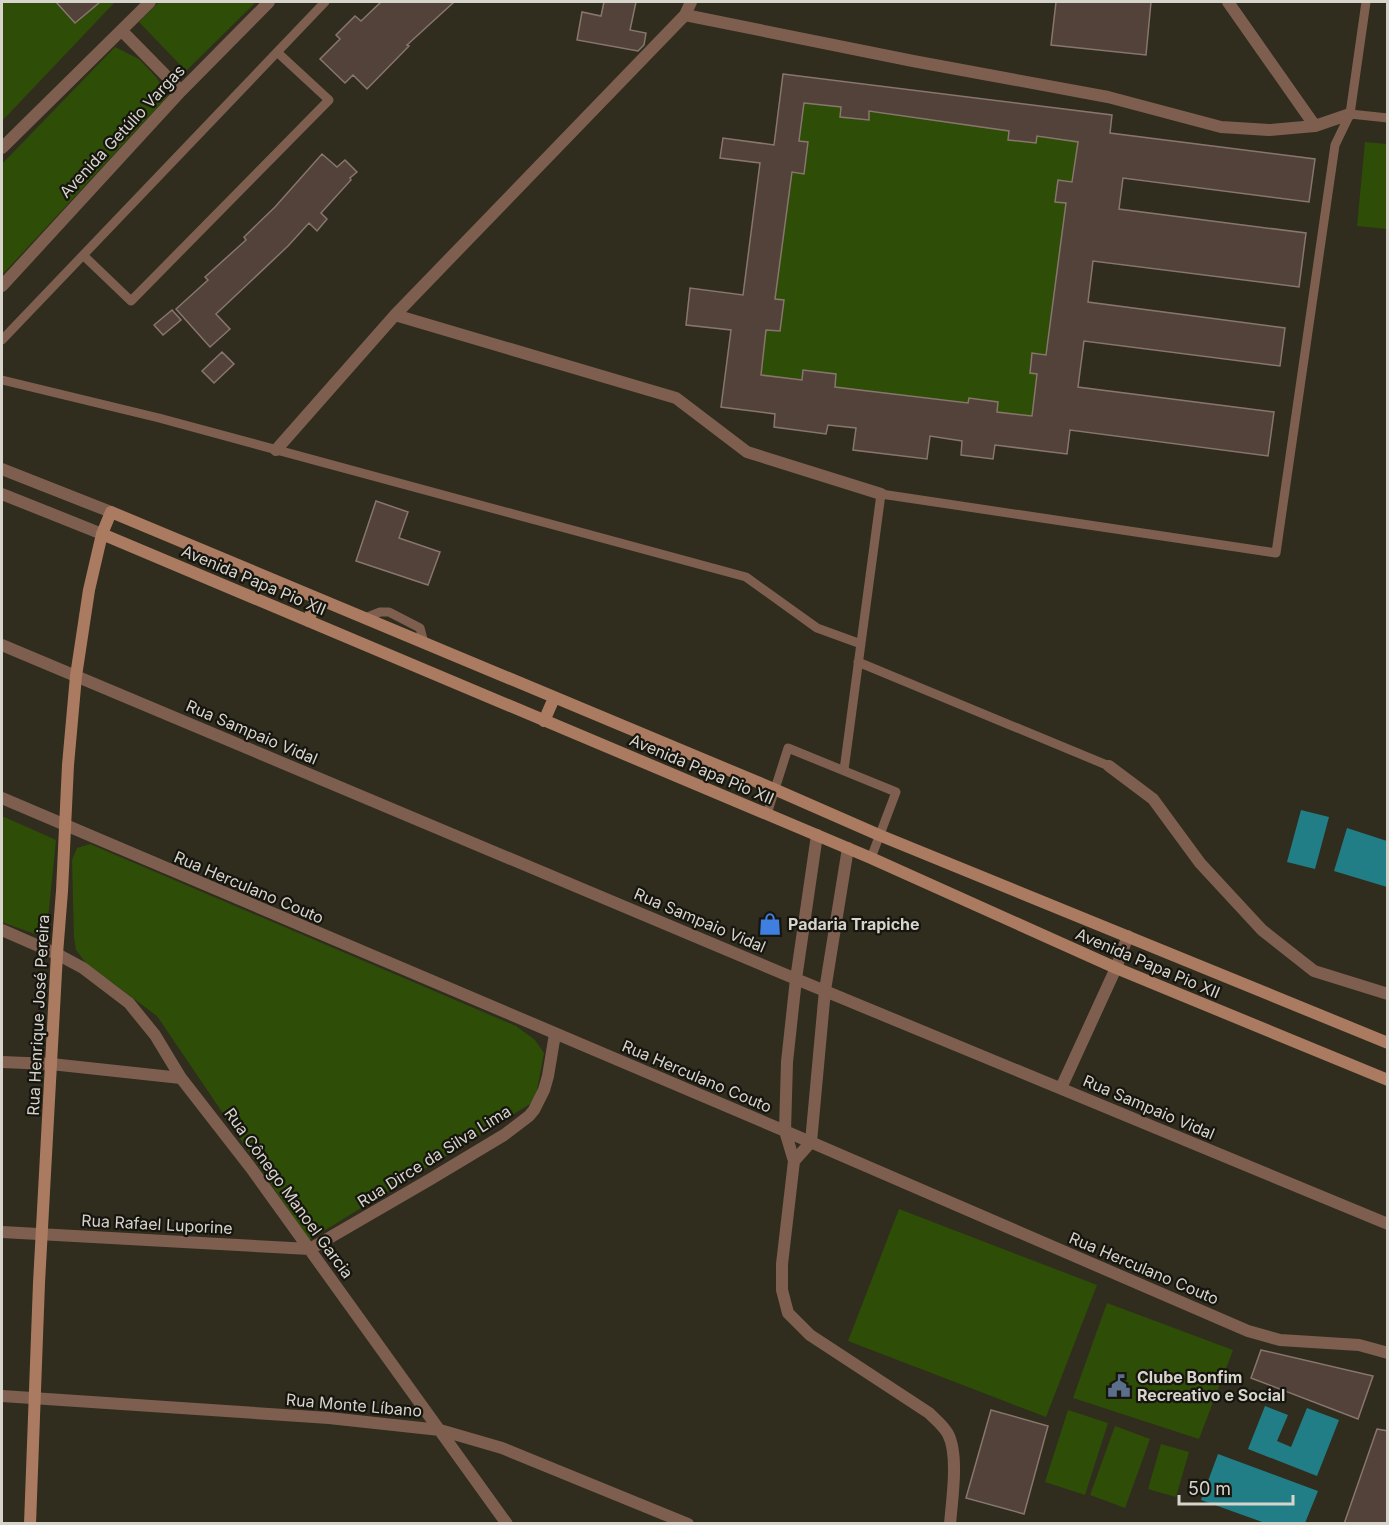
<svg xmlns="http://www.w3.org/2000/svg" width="1389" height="1525" viewBox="0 0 1389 1525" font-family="Inter,sans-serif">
<rect width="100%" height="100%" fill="#302d1e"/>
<path fill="#2e4d06" d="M2 2H115L2 121Z
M159 2H256L186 71 139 22Z
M115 47 139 59 156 77 168 96 2 275V164Z
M804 103 841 107V117L869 120V111L1009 131V140L1036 143 1037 136 1078 142 1072 182 1058 180 1055 202 1066 203 1046 355 1032 354 1030 373 1037 374 1032 416 997 412 998 402 969 398 968 403 835 387 836 374 803 370 802 380 761 375 766 330 780 331 784 300 775 299 792 172 804 173 808 142 799 141Z
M1365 142 1387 144V229L1357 226Z
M2 816 56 840 46 938 2 922Z
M90 844 516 1026 535 1040 544 1053 535 1101 309 1240 157 1016 86 963 76 950 74 937 72 860 77 848Z
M899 1209 1097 1285 1046 1417 848 1341Z
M1107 1303 1233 1350 1199 1439 1073 1398Z
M1068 1410 1108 1423 1085 1495 1045 1482Z
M1115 1426 1150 1439 1125 1508 1090 1495Z
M1161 1444 1189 1452 1176 1497 1148 1489Z"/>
<path fill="#227e86" d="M1301 810 1329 817 1315 869 1287 862Z
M1347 828 1387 841V887L1334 871Z
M1265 1406 1288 1415 1277 1441 1291 1447 1307 1408 1339 1420 1317 1476 1248 1449Z
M1218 1454 1318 1491 1305 1523H1265L1201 1500Z"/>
<path fill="#52423a" stroke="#88766d" stroke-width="1.5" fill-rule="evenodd" d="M56 2H100L75 23Z
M381 2H454L407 45 409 46 367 89 353 75 345 83 320 59 340 39 336 35 355 16 361 21Z
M604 2H636L630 30 646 33 644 45 638 51 577 40 582 12 601 16Z
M1056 2H1151L1146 55 1051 45Z
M783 74 1112 115 1110 133 1315 159 1309 202 1123 178 1119 209 1306 233 1299 287 1093 261 1088 302 1285 328 1280 366 1084 341 1078 387 1274 412 1268 456 1070 430 1067 454 995 445 993 459 961 455 962 441 930 436 927 459 853 450 856 428 828 425 826 434 774 427 775 414 721 407 731 330 686 325 690 288 743 295 760 163 720 158 723 138 774 145ZM804 103 841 107 840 117 869 120V111L1009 131 1008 140 1036 143 1037 136 1078 142 1072 182 1058 180 1055 202 1066 203 1046 355 1032 353 1030 373 1037 374 1032 416 997 412 998 402 969 398 968 403 835 387 836 374 803 370 802 380 761 375 766 330 780 331 784 300 775 299 792 172 804 174 808 142 799 141Z
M322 154 337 167 345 160 357 172 350 178 351 180 321 213 327 219 317 231 309 223 288 246 216 314 230 329 210 347 176 309 208 280 205 277 246 240 244 237 275 207Z
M172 310 181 320 163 335 154 325Z
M222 352 234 364 214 383 202 371Z
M376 501 408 512 399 538 440 552 428 585 356 561Z
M1261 1350 1373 1376 1358 1419 1251 1378Z
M991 1410 1048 1426 1024 1514 966 1498Z
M1377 1429 1388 1431V1524H1344Z"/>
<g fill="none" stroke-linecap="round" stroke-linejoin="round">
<path stroke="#7e5f4f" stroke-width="9" d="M1350 114 1388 118
M83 255 131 301 329 100 277 52
M2 340 325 2
M2 380 159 418 746 577 817 628 861 644
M365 618 380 612H389L420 628 424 643
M858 662 1109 766
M844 770 881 494 1276 553 1335 145 1350 114 1366 2
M767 814 788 748 896 792 871 858"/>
<path stroke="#7e5f4f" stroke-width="12" d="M691 2 685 15 913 61 1108 97 1221 127 1269 130 1315 126 1350 114
M1228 2 1315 126
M122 31 181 91
M2 148 150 2
M2 286 181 91 269 2
M395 315 676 398 747 452 881 494
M276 450 395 315 685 15
M2 469 111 512
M2 494 102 534
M2 645 796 979 1388 1224
M1109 766 1153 799 1200 863 1262 930 1314 971 1388 994
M2 798 785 1131 1248 1331 1280 1340 1359 1345 1388 1353
M817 835 796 979 787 1062 785 1131 794 1161 782 1264V1290L788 1313 810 1335 929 1413C936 1420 943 1425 948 1434 959 1455 952 1500 950 1524
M2 930 57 954 83 968 129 1003 155 1035 181 1078 251 1168 507 1524
M2 1062 51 1064 181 1078
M1061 1088 1116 968 1128 936
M794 1161 811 1142 825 990 848 848
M2 1232 310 1249 429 1180 504 1135 529 1116 534 1110 544 1090 548 1076 555 1034
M2 1396 329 1418 440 1430 502 1448 688 1524"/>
<path stroke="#ab7b61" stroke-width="12" d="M102 534 871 858 1116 968 1388 1080
M308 621 317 599
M544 721 554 698
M30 1524 39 1283 57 954 62 891 68 765 76 676 89 590 102 534 111 512 774 789 879 835 1388 1043"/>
</g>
<defs>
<g id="shop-bare" transform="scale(1.8)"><path d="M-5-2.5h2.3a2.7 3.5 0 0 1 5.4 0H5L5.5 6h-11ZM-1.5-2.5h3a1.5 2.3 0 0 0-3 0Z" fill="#3f7fe0" stroke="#17150f" stroke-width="2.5" paint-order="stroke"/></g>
<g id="civic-bare" transform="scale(1.8)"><path d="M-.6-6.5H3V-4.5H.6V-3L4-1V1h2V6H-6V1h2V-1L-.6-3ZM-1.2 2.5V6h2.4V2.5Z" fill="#5c6f8a" stroke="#17150f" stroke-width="2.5" paint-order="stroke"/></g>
</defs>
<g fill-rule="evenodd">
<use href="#shop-bare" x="770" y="924"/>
<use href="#civic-bare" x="1119" y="1386"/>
</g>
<g text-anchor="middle" stroke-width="4.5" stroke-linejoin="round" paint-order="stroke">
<g font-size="16" fill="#d6d4cb" stroke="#17150f">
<text transform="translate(122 131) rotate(-47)" y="6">Avenida Getúlio Vargas</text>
<text transform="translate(254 580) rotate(23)" y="6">Avenida Papa Pio XII</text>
<text transform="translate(252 732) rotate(23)" y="6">Rua Sampaio Vidal</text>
<text transform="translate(702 769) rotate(23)" y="6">Avenida Papa Pio XII</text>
<text transform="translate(249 887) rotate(23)" y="6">Rua Herculano Couto</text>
<text transform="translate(700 920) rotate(23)" y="6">Rua Sampaio Vidal</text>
<text transform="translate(1148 963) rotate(23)" y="6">Avenida Papa Pio XII</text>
<text transform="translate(38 1015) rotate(-87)" y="6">Rua Henrique José Pereira</text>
<text transform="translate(697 1076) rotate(23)" y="6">Rua Herculano Couto</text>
<text transform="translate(1149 1107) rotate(23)" y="6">Rua Sampaio Vidal</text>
<text transform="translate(434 1156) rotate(-32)" y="6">Rua Dirce da Silva Lima</text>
<text transform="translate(289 1193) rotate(54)" y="6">Rua Cônego Manoel Garcia</text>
<text transform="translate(157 1224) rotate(3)" y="6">Rua Rafael Luporine</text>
<text transform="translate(1144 1268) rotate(23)" y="6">Rua Herculano Couto</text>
<text transform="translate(354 1405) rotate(5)" y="6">Rua Monte Líbano</text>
</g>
<g font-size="16" font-weight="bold" fill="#d6d4cb" stroke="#17150f" text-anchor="start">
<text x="788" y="930">Padaria Trapiche</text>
<text x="1137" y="1383">Clube Bonfim<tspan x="1137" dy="18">Recreativo e Social</tspan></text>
</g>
</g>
<rect width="1389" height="1525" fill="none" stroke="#d6d4cb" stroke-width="6"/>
<path d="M1179 1495v9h114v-9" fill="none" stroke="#d6d4cb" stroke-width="3"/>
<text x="1188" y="1495" font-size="18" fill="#d6d4cb" stroke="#17150f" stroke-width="4.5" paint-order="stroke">50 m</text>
</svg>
